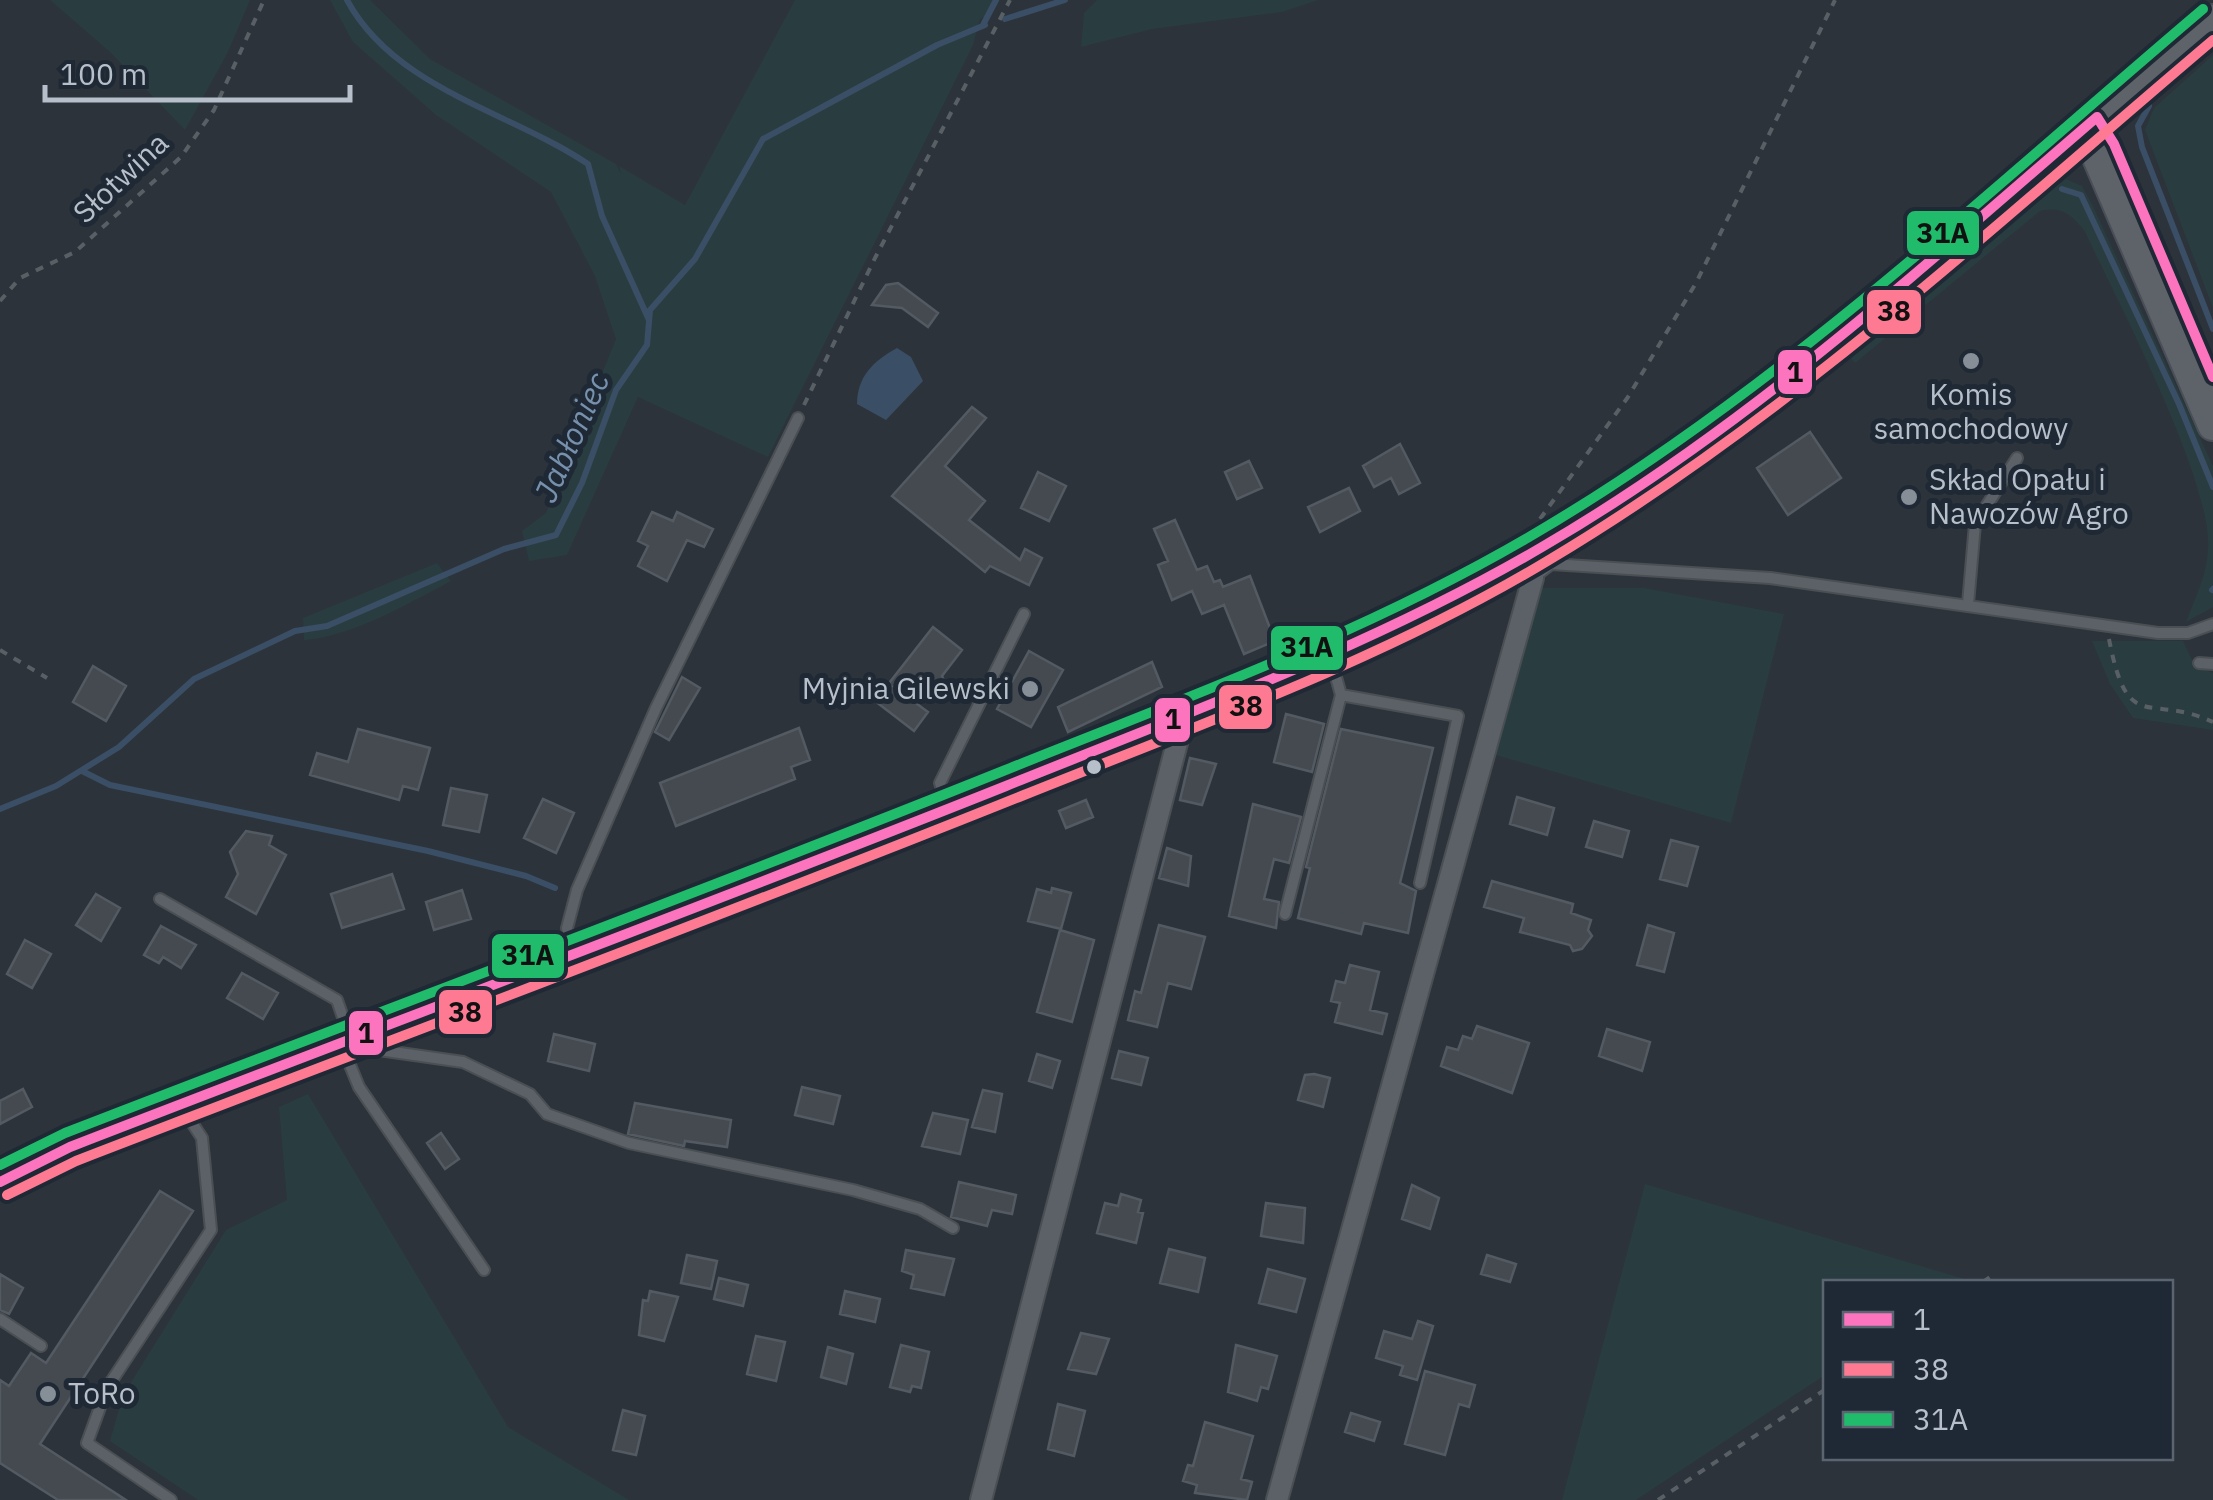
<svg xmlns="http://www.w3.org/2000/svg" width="2213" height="1500" viewBox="0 0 2213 1500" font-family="'IBM Plex Sans',sans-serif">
<rect width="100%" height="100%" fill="#2c333a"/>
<path fill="#293d40" d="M50 0H250L228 52 185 130 110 52Z
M330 0H370L430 59 616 164 621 174 619 166 685 205 795 0H1000L992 13 980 19 973 45 768 457 638 397 567 555 529 561 522 531 546 513 616 339 595 276 551 192 436 115 353 42Z
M1097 0H1318L1282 12 1152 29 1081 47 1084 13Z
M2213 55V308L2145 130 2154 108Z
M2066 179 2082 186 2092 204 2213 466V607L2186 622C2195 598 2207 575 2208 549 2213 482 2116 298 2084 230 2070 214 2062 206 2040 211L1855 363 1845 351 2009 217Z
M437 563 451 581C407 604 354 636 304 640L303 618Z
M1542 588H1644L1784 614 1731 823 1496 755Z
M2092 641H2183L2195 666 2213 673V730L2133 718 2110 684Z
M308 1094 508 1427 629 1500H198L110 1441 123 1395 226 1230 287 1200 279 1107Z
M1645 1184 1968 1280 1826 1282 1825 1375 1636 1500H1562Z"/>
<path fill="#3a4e65" d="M897 348 911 357 923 381 886 420 857 404C857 377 873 361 897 348Z"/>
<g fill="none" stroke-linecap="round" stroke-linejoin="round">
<path stroke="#3a4e65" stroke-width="6" d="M347 0C395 89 511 112 588 164L602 216 649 320
M1005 19 1065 0
M983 25 996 0
M2149 106 2138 126 2142 147 2213 329
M2062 189 2081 195 2179 404 2213 487
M2212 590 2213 589
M82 771 110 785 428 851 526 876 555 888
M0 809 56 786 119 747 194 679 295 631 327 626 504 549 556 535 582 483 616 390 647 345 650 310 695 259 763 139 937 45 985 25"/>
</g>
<path fill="#444a50" stroke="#545a61" stroke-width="2.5" d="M898 283 938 313 928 327 902 308 872 305 886 285Z
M972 407 986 418 945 466 985 501 969 520 1020 560 1025 549 1042 558 1029 585 990 566 985 572 892 496Z
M1810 432 1841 478 1788 515 1757 468Z
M1400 444 1420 483 1399 494 1391 478 1374 487 1363 466Z
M1249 461 1262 488 1237 499 1225 472Z
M1038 472 1066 486 1049 521 1021 508Z
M1349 488 1360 511 1320 532 1308 507Z
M652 512 673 521 677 512 713 529 704 547 687 540 667 581 638 566 648 546 638 541Z
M1175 520 1197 570 1207 566 1214 582 1220 580 1223 587 1250 576 1275 641 1244 654 1224 605 1202 614 1192 591 1172 600 1158 565 1168 561 1154 529Z
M933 627 962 650 942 676 948 689 894 687 928 712 914 731 875 701Z
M1029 651 1063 670 1031 727 997 709Z
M1152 662 1162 687 1068 732 1058 707Z
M93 666 126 686 106 721 73 702Z
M682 677 700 688 669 740 655 732Z
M1286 714 1324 724 1312 772 1274 762Z
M799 728 810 760 791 767 795 779 676 826 660 783Z
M358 729 430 748 418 790 403 786 399 800 310 775 317 753 348 762Z
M1341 729 1433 748 1400 883 1416 891 1408 933 1364 923 1361 934 1298 918 1310 868 1306 867Z
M1190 758 1216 764 1202 805 1180 800Z
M451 788 487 795 479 832 443 825Z
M1517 797 1554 808 1547 835 1510 824Z
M543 799 574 813 556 853 524 838Z
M1086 800 1093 817 1066 828 1059 811Z
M1253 804 1301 817 1289 863 1274 859 1264 899 1279 902 1276 928 1229 916Z
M1594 821 1629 831 1622 857 1586 847Z
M246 831 272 836 269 845 286 855 256 914 226 897 238 874 230 852Z
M1671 840 1698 847 1687 886 1660 879Z
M1167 848 1191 856 1188 886 1159 878Z
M392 874 404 909 342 928 331 894Z
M1492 881 1573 904 1571 913 1591 920 1588 930 1592 936 1582 949 1573 951 1570 945 1520 932 1524 918 1484 907Z
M1052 888 1071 893 1061 929 1028 921 1037 889 1051 893Z
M462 890 471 919 434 930 426 902Z
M96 894 120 908 101 941 76 925Z
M1159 925 1205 937 1191 989 1168 983 1157 1027 1128 1020 1135 991 1141 993Z
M1648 925 1674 933 1664 972 1637 965Z
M161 926 196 945 181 968 163 957 159 963 144 955Z
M1060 930 1094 940 1072 1022 1037 1012Z
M25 940 51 954 32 988 7 974Z
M1350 965 1379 972 1370 1010 1387 1014 1382 1034 1335 1022 1340 1003 1331 1001 1336 981 1345 983Z
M242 973 278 993 263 1019 227 998Z
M1477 1026 1529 1043 1512 1093 1441 1066 1447 1047 1458 1050 1463 1036 1472 1039Z
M1607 1029 1650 1042 1642 1071 1599 1056Z
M554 1034 595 1044 589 1071 548 1061Z
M1119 1051 1148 1058 1141 1085 1112 1078Z
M1037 1054 1060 1061 1052 1088 1029 1081Z
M1314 1074 1330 1078 1323 1107 1298 1100 1305 1075Z
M802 1087 840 1096 833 1124 795 1115Z
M23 1089 32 1107 0 1124V1101Z
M983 1090 1002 1094 995 1132 972 1127Z
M635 1103 731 1120 727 1147 685 1141 684 1146 628 1134Z
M933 1113 968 1120 960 1154 922 1146Z
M441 1133 459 1159 445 1169 427 1143Z
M959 1182 1016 1195 1012 1214 992 1210 987 1226 951 1217Z
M1412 1185 1439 1198 1430 1229 1402 1219Z
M160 1191 193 1211 40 1444 126 1500H58L0 1463V1380L9 1386 31 1353 46 1363Z
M1121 1194 1141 1200 1138 1212 1143 1213 1136 1243 1097 1233 1105 1203 1118 1206Z
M1266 1203 1305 1208 1303 1243 1261 1236Z
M1169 1249 1205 1258 1198 1292 1160 1283Z
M906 1250 954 1259 944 1295 911 1288 914 1275 902 1271Z
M687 1255 717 1261 711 1289 681 1283Z
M1487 1255 1516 1264 1510 1282 1481 1274Z
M1268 1269 1305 1279 1296 1312 1259 1303Z
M0 1274 23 1288 9 1314 0 1310Z
M719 1278 748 1285 743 1306 714 1299Z
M650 1291 678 1297 664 1341 639 1335 643 1300 648 1301Z
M845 1291 880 1299 875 1322 840 1314Z
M1418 1321 1433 1326 1417 1380 1400 1375 1403 1366 1376 1358 1384 1331 1412 1339Z
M1081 1333 1109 1339 1096 1374 1068 1369Z
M756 1336 785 1342 776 1381 747 1374Z
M901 1345 929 1352 921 1388 912 1386 910 1392 890 1387Z
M1236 1345 1277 1356 1268 1389 1261 1387 1257 1401 1228 1392Z
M828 1347 853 1354 846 1384 821 1377Z
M1425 1371 1475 1385 1469 1407 1459 1404 1445 1455 1405 1444Z
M1058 1404 1085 1411 1074 1456 1048 1449Z
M623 1410 645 1416 636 1455 613 1450Z
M1351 1413 1380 1422 1374 1441 1345 1432Z
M1205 1422 1253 1436 1241 1479 1252 1482 1247 1500 1195 1493 1197 1485 1183 1481 1188 1465 1193 1466Z"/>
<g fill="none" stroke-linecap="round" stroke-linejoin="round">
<g stroke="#4a4f54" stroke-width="14">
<path id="service" d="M1533 578 1551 564 1770 578 2158 633H2188L2213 624
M1968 604 1975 524 2017 458
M2199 663 2213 664
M1341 695 1458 716 1420 883
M947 804 940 783 1024 614
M160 899 337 1000 350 1038
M1285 914 1341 695 1330 655
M572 949 567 928 577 890 656 708 798 418
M367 1037 372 1049 463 1062 530 1094 547 1114 629 1143 853 1190 920 1209 953 1228
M343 1048 359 1087 484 1270
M0 1319 41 1346
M171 1500 87 1443 107 1388 211 1230 202 1138 183 1109"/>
</g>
<g stroke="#4a4f54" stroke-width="24">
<path id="minor" d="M981 1500 1177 743 1172 720
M1277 1500 1533 578 1519 560"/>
</g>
<g stroke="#4a4f57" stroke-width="34">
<path id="primary" d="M2082 130 2096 153 2213 425
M0 1182 70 1147C391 1022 714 905 1033 775 1204 706 1378 642 1537 550 1787 405 1993 204 2213 20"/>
</g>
<path stroke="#596065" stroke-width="4" stroke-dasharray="8 8" stroke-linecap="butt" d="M0 301 20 278 75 252 181 157 214 110 264 0
M804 405 875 258 1010 0
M1540 519 1628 397 1696 283 1835 0
M2109 639C2128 737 2148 692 2213 722
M0 650 47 678
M1983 1282 1993 1275
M1658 1500 1826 1389"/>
<use href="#service" stroke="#5c6168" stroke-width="10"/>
<use href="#minor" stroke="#5c6168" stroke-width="20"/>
<use href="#primary" stroke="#5e636a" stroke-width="30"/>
<g stroke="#1f2935" stroke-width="18">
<path id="bus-1" d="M2097 117 2114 144 2213 377
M0 1182 70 1147C382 1026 695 910 1006 786 1187 713 1373 646 1542 547 1747 428 1919 270 2097 117"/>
</g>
<g stroke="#1f2935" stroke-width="18">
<path id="bus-2" d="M7 1195 76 1161C392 1039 710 921 1024 795 1201 724 1385 659 1549 560 1792 415 1998 222 2213 40"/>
</g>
<g stroke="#1f2935" stroke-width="18">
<path id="bus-3" d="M0 1165 65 1133C377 1012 692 896 1003 771 1180 700 1363 634 1529 537 1776 393 1986 193 2203 9"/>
</g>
<use href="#bus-1" stroke="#fc73be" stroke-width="10"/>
<use href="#bus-2" stroke="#fe7a93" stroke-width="10"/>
<use href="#bus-3" stroke="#20bc6c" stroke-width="10"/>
</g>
<g fill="#868e98" stroke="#1f2935" stroke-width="4">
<circle cx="1971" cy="361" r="10"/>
<circle cx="1909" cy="497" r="10"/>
<circle cx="1030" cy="689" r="10"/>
<circle cx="48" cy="1394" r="10"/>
</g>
<circle fill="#b6bfca" stroke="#1f2935" stroke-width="4" cx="1094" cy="767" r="9"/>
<g text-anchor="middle" stroke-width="10" stroke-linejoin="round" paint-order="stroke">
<g font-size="30" fill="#b6bfca" stroke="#1f2935">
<text transform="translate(121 178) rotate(-43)" y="10">Słotwina</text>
</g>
<g font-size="30" fill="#b6bfca" stroke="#1f2935" text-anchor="start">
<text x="1971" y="405" text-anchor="middle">Komis<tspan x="1971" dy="34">samochodowy</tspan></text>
<text x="1929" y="490">Skład Opału i<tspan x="1929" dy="34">Nawozów Agro</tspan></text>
<text x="1010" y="699" text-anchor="end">Myjnia Gilewski</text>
<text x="68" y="1404">ToRo</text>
</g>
<g font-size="32" font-style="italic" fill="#7791ad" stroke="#1f2935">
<text transform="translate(572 437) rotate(-66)" y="11">Jabłoniec</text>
</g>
</g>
<g stroke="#1f2935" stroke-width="4">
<rect x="1905" y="209" width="76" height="48" rx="10" fill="#20bc6c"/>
<rect x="1865" y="288" width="58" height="48" rx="10" fill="#fe7a93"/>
<rect x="1776" y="348" width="38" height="48" rx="10" fill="#fc73be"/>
<rect x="1269" y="624" width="76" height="48" rx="10" fill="#20bc6c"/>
<rect x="1217" y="683" width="57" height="48" rx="10" fill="#fe7a93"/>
<rect x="1153" y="696" width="39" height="48" rx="10" fill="#fc73be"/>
<rect x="490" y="932" width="76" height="48" rx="10" fill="#20bc6c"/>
<rect x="437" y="988" width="57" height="48" rx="10" fill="#fe7a93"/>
<rect x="347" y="1009" width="38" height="48" rx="10" fill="#fc73be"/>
</g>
<g font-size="28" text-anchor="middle" font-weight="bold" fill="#111">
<text x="1943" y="243">31A</text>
<text x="1894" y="321">38</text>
<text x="1795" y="382">1</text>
<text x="1307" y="657">31A</text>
<text x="1246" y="716">38</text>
<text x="1173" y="729">1</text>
<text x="528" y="965">31A</text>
<text x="465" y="1022">38</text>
<text x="366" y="1043">1</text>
</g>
<rect x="1823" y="1280" width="350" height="180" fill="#1f2935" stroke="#5b6571" stroke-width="2.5"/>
<rect x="1843" y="1312" width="50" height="15" fill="#fc73be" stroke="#5b6571" stroke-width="2.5"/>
<text x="1913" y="1330" font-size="30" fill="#b6bfca">1</text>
<rect x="1843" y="1362" width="50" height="15" fill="#fe7a93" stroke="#5b6571" stroke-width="2.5"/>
<text x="1913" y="1380" font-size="30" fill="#b6bfca">38</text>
<rect x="1843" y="1412" width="50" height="15" fill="#20bc6c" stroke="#5b6571" stroke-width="2.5"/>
<text x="1913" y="1430" font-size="30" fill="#b6bfca">31A</text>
<path d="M45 85v15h305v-15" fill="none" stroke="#b6bfca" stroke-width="5"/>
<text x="60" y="85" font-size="30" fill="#b6bfca" stroke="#1f2935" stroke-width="8" paint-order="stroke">100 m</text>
</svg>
